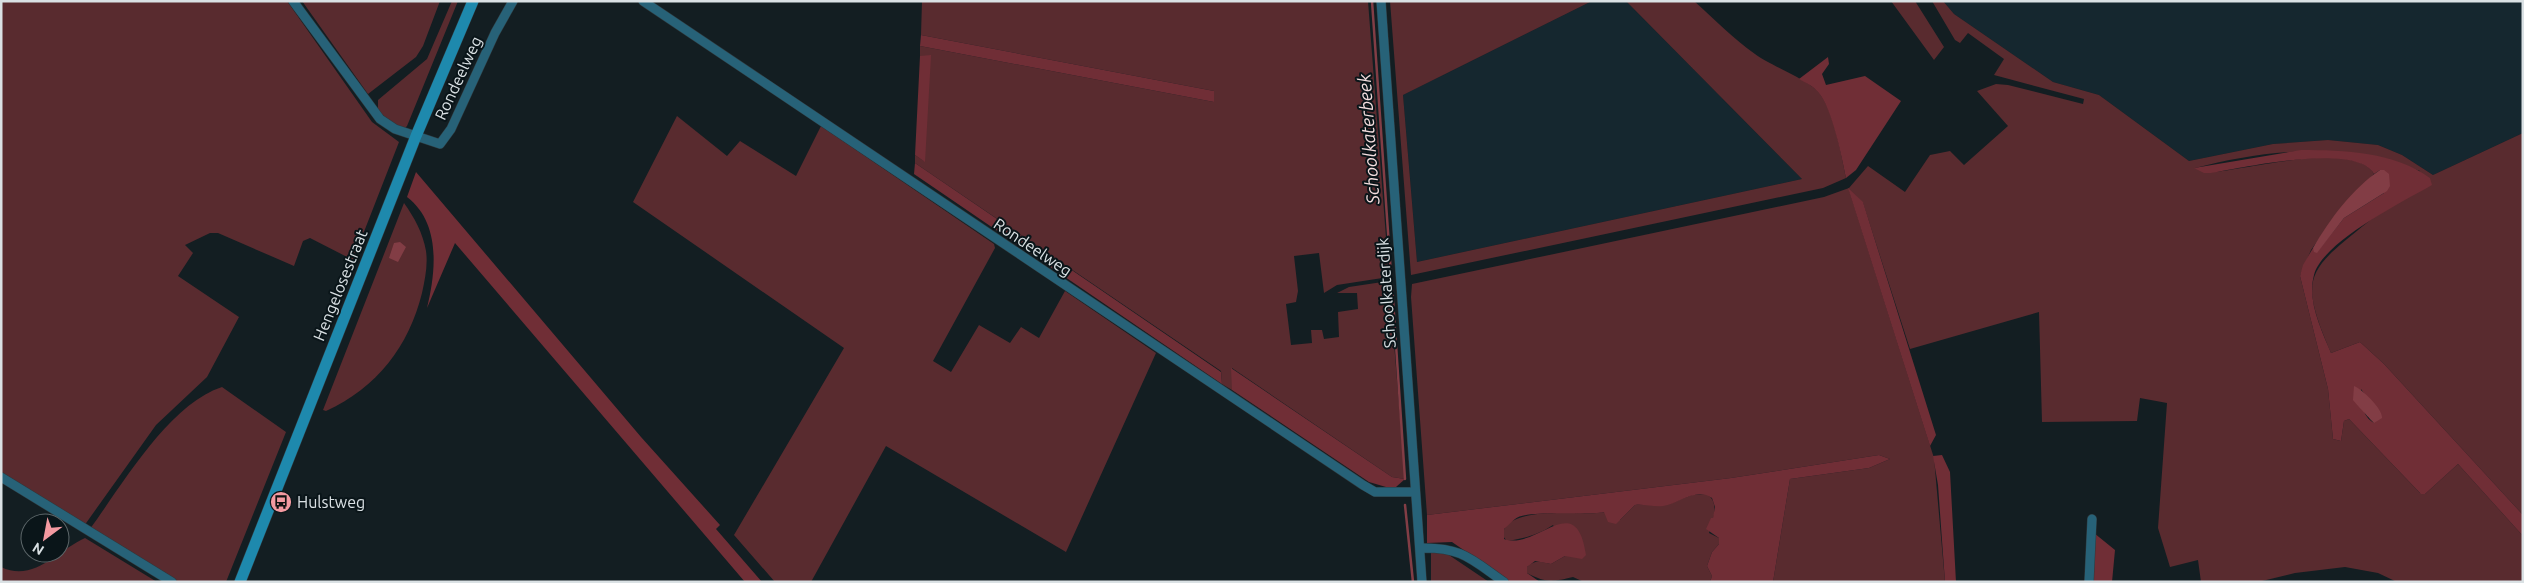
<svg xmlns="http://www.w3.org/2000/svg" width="2524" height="583" viewBox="0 0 2524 583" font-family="Ubuntu,sans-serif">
<rect width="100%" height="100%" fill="#131e22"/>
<path fill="#15272f" d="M1592 1H1626L1802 179 1417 262 1403 95Z
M1943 1H2523V133L2433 175 2402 155 2378 145 2328 140 2273 144 2189 161 2099 95 2053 82 1954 14Z"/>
<path fill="#592b2f" d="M1 1H287L372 122 399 142 353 260 310 238 303 241 294 266 218 233H210L185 245 193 253 178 276 239 317 207 377 156 425 84 526 1 474Z
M302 1H440L423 46 416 57 368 94Z
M452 1H458L407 126 405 128 396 127 378 111V100L427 59Z
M922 1H1368L1389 277 1337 285 1324 293 1319 253 1294 256 1298 291 1296 302 1286 304 1291 345 1312 343 1311 330H1322L1324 339 1339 337 1338 312 1358 309 1357 293H1337L1349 287 1389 281 1405 479 1392 477 1232 368V390L1222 384 1221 371 915 163V155L924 161 930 56H920V46L1214 102V91L921 35Z
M1390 1H1592L1403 95 1417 262 1802 179 1626 1H1694C1714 19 1734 39 1755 54 1771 66 1810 80 1820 94 1835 115 1841 154 1846 178L1823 188 1411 275Z
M1891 1H1915L1944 47 1934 60Z
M1932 1H1943L1954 14 2053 82 2099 95 2189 161 2273 144 2328 140 2378 145 2402 155 2433 175 2523 133V515L2384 364 2360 342 2331 353C2298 276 2307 271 2368 222 2387 207 2403 187 2420 171 2349 141 2268 149 2195 168 2201 170 2207 173 2213 172 2245 170 2355 140 2374 174L2340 209 2311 250 2300 276 2328 389 2333 439 2341 441 2344 421 2349 419 2420 493 2425 494 2458 464 2523 536V582H2397L2378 573 2345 567 2295 573 2258 582H2201L2198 560 2170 567 2158 528 2167 403 2140 398 2137 421 2042 422 2039 312 1910 349 1863 203 1849 190 1934 458 1945 582H1773L1790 479 1869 468 1890 459 1879 455 1731 478 1427 515 1411 297 1412 284 1824 197 1849 188 1868 166 1905 192 1930 155 1950 151 1964 165 2008 126 1977 91 1996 84 2008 85 2083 104 2084 99 1994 75 2004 59 1968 33 1960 43 1955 40Z
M677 116 727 156 740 141 796 176 821 126 994 244 995 248 933 361 951 372 979 325 1010 343 1021 327 1039 338 1065 291 1156 353 1066 552 886 446 811 582H775L734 535 844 348 633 202Z
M404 203C414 217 423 233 426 251 428 265 425 279 422 293 409 346 377 388 326 411L323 410Z
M222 387 286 432 226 582H175L90 529C122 485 169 404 222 387Z
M1707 494C1720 503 1713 520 1709 533L1719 538V544L1712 552 1707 566 1712 576 1710 582H1584L1573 577C1552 582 1546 583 1527 573V567C1535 559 1541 562 1551 564L1565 556H1570L1553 525C1538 535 1525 538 1507 541L1502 535C1508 503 1581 517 1605 512L1608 516 1620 520 1635 505 1669 504 1692 495Z
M85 538 157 582H1V567C34 583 58 550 85 538Z
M1431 551H1443L1489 582H1431Z"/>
<path fill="#702e36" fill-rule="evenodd" d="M921 35 1214 91V102L920 46Z
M931 55V56L925 162 915 155 920 56Z
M1828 57 1829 64 1822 74 1826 85 1865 76 1901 101 1856 170 1846 178C1842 158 1832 107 1818 92 1813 86 1806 83 1799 79Z
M2301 150C2344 150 2395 152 2430 178L2432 185C2404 201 2322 242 2314 275 2307 301 2321 329 2331 353L2360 342 2384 364 2523 515V536L2458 464 2425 494H2421L2349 419 2344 421 2341 441 2333 439 2328 389 2300 276 2303 265 2313 248 2317 252 2344 218 2384 193 2380 170 2374 174C2356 142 2242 168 2211 173H2204L2194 168ZM2361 389 2368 399 2374 423C2362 416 2361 402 2361 389Z
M915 163 1221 372 1222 384 914 174Z
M416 172 641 437 720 525 716 529 762 582H745L455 243 427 308C436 271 441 223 407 197Z
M1848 188 1863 202 1936 435 1930 446Z
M1231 368 1392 477 1405 479 1396 487H1386L1369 482 1232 390Z
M1879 455 1890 459 1869 468 1790 479 1773 582H1710L1712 576 1707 566 1712 552 1719 544V538L1706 529 1711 518H1713L1715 507 1712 498C1696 487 1679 504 1663 506 1654 507 1644 504 1635 505L1616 524 1608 522 1604 512C1587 516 1527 509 1515 519 1511 522 1508 526 1504 529V539C1537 551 1576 487 1586 555L1582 559 1565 556 1551 564 1535 561 1527 567V573L1540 582H1510L1452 542 1427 543V515L1731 478Z
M1942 455 1950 472 1956 582H1945L1938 485 1933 456Z
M2094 533 2115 550 2112 582H2091Z"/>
<path fill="#823d45" d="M2380 170H2384L2389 174 2390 186 2387 191 2344 218 2317 253 2314 252 2313 248C2330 219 2352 189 2380 170Z
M400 242 406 247 398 262 389 258 394 243Z
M2354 386C2362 389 2383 409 2382 418L2374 423C2372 421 2356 404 2353 400Z"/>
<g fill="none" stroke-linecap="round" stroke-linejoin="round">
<path stroke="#823d45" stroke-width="2.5" d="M1372 1 1391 275
M1392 285 1405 479
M1405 505 1413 582"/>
<g stroke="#2f393d" stroke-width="10">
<path id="minor" d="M293 1 380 119 395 129 440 144 451 129 495 33 513 1
M643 1 1363 485 1375 492H1415
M1381 1 1422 582
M1 477 172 582
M1420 548C1462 547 1471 559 1504 582
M2089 582 2092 519"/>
</g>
<g stroke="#2f393d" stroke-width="12">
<path id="secondary" d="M240 582 416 136 473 1"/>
</g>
<use href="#minor" stroke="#276278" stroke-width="9"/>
<use href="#secondary" stroke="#1e89ad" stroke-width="11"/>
</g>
<defs>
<g id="bus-disc" transform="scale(1.125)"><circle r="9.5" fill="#f49aa1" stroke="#0a1519"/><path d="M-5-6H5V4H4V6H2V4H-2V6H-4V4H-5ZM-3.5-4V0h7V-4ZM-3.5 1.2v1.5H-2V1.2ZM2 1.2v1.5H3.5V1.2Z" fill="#111"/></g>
</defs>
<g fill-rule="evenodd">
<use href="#bus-disc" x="281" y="502"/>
</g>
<g text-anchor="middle" stroke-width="4" stroke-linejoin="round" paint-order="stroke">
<g font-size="16" fill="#dae1e4" stroke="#0a1519">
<text transform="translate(458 78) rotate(-65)" y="6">Rondeelweg</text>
<text transform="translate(1033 247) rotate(34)" y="6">Rondeelweg</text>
<text transform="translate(340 285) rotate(-68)" y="6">Hengelosestraat</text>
<text transform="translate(1386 293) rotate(-94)" y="6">Schoolkaterdijk</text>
</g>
<g font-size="16" fill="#dae1e4" stroke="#0a1519" text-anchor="start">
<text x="297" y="508">Hulstweg</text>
</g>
<g font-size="18" font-style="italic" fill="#f3ddde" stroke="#0a1519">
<text transform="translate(1369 139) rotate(-94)" y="6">Schoolkaterbeek</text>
</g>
</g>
<rect width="2524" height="583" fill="none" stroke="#dae1e4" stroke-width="5"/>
<g transform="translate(45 538) rotate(212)"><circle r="24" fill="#0a1519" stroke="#5d676a"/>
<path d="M0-4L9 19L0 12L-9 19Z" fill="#f49aa1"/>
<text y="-8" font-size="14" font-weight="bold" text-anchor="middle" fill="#dae1e4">N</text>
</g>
</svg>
